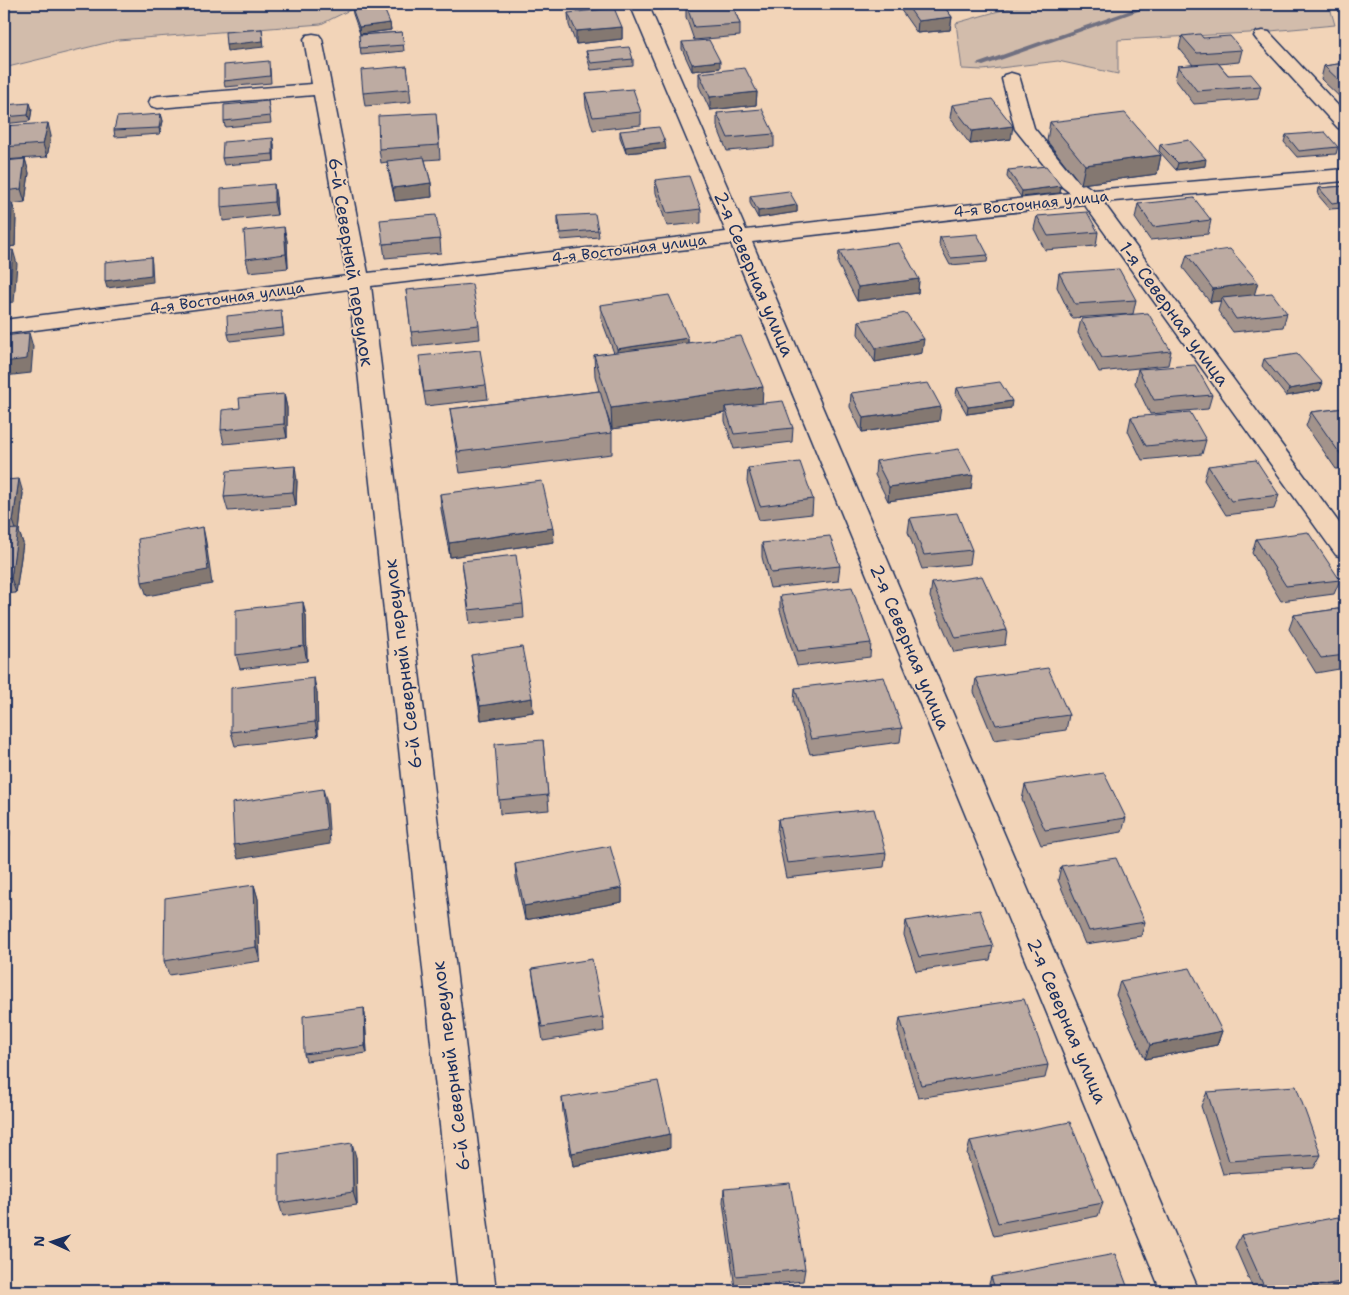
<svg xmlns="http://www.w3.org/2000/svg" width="1349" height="1295" viewBox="0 0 1349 1295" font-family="'Shantell Sans',sans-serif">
<rect width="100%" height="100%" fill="#f2d4b8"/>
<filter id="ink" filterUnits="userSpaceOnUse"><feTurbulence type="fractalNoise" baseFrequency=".02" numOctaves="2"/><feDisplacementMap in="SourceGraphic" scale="10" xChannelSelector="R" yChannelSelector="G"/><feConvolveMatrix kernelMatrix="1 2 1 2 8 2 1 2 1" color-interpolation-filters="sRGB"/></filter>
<g filter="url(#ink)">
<path fill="#d2bcab" stroke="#767684" d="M4 4H362L321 24 118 40 4 68Z
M1024 4H1329L1335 25 1249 33 1118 40V74L1058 61 983 70 962 69 956 23Z"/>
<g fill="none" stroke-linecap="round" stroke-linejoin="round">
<path fill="#707081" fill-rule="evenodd" d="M1148 4H1158L983 66 976 64Z"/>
<g stroke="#1b2f5e" stroke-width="3">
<path id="minor" d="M630 4H648L746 230 1070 193 1060 185 1015 129 1002 79 1004 75 1011 73 1018 75 1020 79 1034 128 1074 177 1093 190 1345 169V181L1103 202 1345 531V558L1336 555 1084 204 752 242 1199 1291H1161L731 244 371 286 496 1291H458L349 289 4 334V320L347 276 314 95 158 108 151 106 149 102 151 98 158 96 312 84 304 39 307 35 313 34 319 35 322 39 368 273 726 232Z
M1263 31 1269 32 1345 113V130L1338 128 1257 40 1254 36 1257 32Z"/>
</g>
<use href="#minor" fill="#f2d4b8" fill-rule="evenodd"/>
</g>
<path fill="#a3938b" stroke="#1b2f5e" d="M657 4H732L740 24V36L694 40 686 17V8L659 10Z
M898 4H942L952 17 950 30 917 33 898 6Z
M352 8 390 23 391 30 360 34 353 14Z
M568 13 622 27V39L576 44 569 25Z
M402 32 404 51 361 55 359 35Z
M1182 36 1203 38 1242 50 1239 62 1219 64 1228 75 1261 86 1258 99 1194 104 1175 79 1178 66 1193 65 1179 48Z
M682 42 720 68 692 71 682 49Z
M586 51 633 59V66L591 70 587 57Z
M1345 63V102L1321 79 1324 66Z
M407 66 411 102 365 106 363 93Z
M270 68 271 83 225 87 224 81Z
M699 73 757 92 756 105 710 110 699 86Z
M585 93 641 112V125L593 130 586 106Z
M268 101 271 123 225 127 224 121Z
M4 105 32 109 30 121 4 124Z
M952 105 1011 139 970 144 950 118Z
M717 113 774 134V147L727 151 717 126Z
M161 114 163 121 160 134 115 137 114 130Z
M1050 122 1161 155 1157 174 1081 184 1047 141Z
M4 126 51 136 47 157 4 160Z
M438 126 440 159 425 160 431 183 432 197 395 201 389 174 387 162 381 163 379 149Z
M620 131 666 149 626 153 620 137Z
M1286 135 1338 147 1336 154 1297 157 1284 142Z
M274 144V161L224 165 222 158Z
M1160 145 1205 166 1176 170 1159 151Z
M25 159 29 173 25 202 12 204 16 216 15 246 4 248V161Z
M1008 170 1061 186 1060 193 1021 197 1007 177Z
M655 180 701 209V223L667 226 656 193Z
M1345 186V208L1330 209 1318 195 1319 188Z
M750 196 797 205V212L758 218 750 203Z
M276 197 277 215 223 221 221 207Z
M1138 204 1211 220 1208 234 1150 240 1135 218Z
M558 216 598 230 599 237 561 240 558 223Z
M1037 216 1098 232 1096 246 1045 250 1034 229Z
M940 237 988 255 987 262 950 265 939 244Z
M440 239 441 253 385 258 383 244Z
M287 240 288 268 249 272 246 259Z
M839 251 919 279 918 293 857 301 838 264Z
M1187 255 1287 313 1283 327 1233 332 1218 311 1221 301 1210 302 1183 268Z
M1059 273 1136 300 1133 314 1072 318 1057 287Z
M406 290 479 325 480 339 413 346Z
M600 305 688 338V343L793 428 792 442 734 449 725 421V413L612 429 601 397 612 433V454L460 473 453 430 450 409 599 391 595 376 594 355 614 353 601 318Z
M282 317 284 335 230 341 228 334Z
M1081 319 1171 351 1168 365 1099 372 1078 333Z
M859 321 922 353 875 362 858 334Z
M1264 359 1320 390 1286 396 1262 366Z
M1138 369 1212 395 1208 409 1150 414 1135 383Z
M420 370 486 385 488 399 426 406Z
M957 388 1011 408 967 414 956 395Z
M851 393 939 421 862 432 850 407Z
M284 394 287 408V438L224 444 221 430 240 408Z
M1345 408V468L1336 469 1306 426 1311 412Z
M1131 417 1206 440 1202 454 1142 460 1128 431Z
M876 461 971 489 888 501 875 475Z
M1208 466 1279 495 1274 509 1226 515 1204 480Z
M748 468 813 499 812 514 759 520 747 482Z
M4 480 23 493 19 532 23 543 16 593 4 594Z
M297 481 296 506 228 511 224 497Z
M440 494 554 542 450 557 441 509Z
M910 518 972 550 970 564 922 569 908 532Z
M1256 539 1340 580 1334 594 1281 601 1252 553Z
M762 543 840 566 838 581 770 588 762 557Z
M462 561 523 604 524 618 470 624Z
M932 583 1007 630 1005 645 954 652 930 597Z
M780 596 871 643 870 657 797 666 780 610Z
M303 602 306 616 307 661 240 669 236 655Z
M1345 608V668L1316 673 1289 629 1294 615Z
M471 655 532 698 533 712 481 720 473 669Z
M976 678 1069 715 1066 730 994 740 974 692Z
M795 688 902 728 900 742 810 754 794 702Z
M317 693 318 736 235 746 231 732Z
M543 740 549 810 500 814 499 800Z
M1025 785 1126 818 1122 832 1041 845 1022 800Z
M778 819 886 853 884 867 786 878 777 833Z
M515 864 622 888V902L525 920 516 878Z
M1061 866 1145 922 1141 936 1085 944 1058 880Z
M254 885 258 899 260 961 169 975 164 961Z
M906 921 993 946 990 960 916 971 904 935Z
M532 969 603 1017 604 1031 543 1041 534 983Z
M1120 981 1222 1031 1217 1045 1145 1059 1116 995Z
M364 1008 365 1015 367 1053 306 1061 304 1054Z
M900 1018 1048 1065 1045 1078 918 1098 898 1031Z
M1207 1092 1321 1155 1314 1168 1223 1174 1201 1106Z
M562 1098 670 1148 573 1166 563 1112Z
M970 1141 1103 1203 1098 1216 994 1236 967 1154Z
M356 1157 357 1205 283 1216 279 1203Z
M724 1189 805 1269 803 1281 735 1288 723 1202Z
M1345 1232V1291H1254L1235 1247 1241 1235Z
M991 1277 1129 1291H987Z"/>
<path fill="#847871" stroke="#1b2f5e" d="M952 17 950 30 917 33 918 21Z
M390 23 391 30 360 34 359 27Z
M622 27V39L576 44V31Z
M262 29 264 47 227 51 226 45Z
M720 61V68L692 71V64Z
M757 92 756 105 710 110V97Z
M30 103 32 109 30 121 28 115Z
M161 114 163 121 160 134 159 128Z
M48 123 51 136 47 157 43 144Z
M1013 126 1011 139 970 144 972 131Z
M273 138 274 144V161L273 154Z
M665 142 666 149 626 153 625 147Z
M1161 155 1157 174 1081 184 1085 165Z
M25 159 29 173 25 202 21 189Z
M1206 159 1205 166 1176 170 1178 163Z
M431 183 432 197 395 201 393 188Z
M274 184 276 197 277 215 274 202Z
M1061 186 1060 193 1021 197 1022 191Z
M12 203 16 216 15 246 4 248V234Z
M797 205V212L758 218V211Z
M284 227 287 240 288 268 286 254Z
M13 250 17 264 14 302 4 303V289Z
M151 257 152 264 153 282 107 288 105 281Z
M919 279 918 293 857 301 858 287Z
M1258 282 1254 296 1222 298 1221 301 1210 302 1213 289Z
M29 333 33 347 31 373 4 376V362Z
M688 338V352L618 363 617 349Z
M924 339 922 353 875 362 876 348Z
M1323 383 1320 390 1286 396 1289 389Z
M763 387 762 407H725V413L612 429 611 408Z
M284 394 287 408V438L284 424Z
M1012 401 1011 408 967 414 968 407Z
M941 407 939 421 862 432 863 418Z
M295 466 297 481 296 506 293 492Z
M973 475 971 489 888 501 889 487Z
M19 479 23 493 19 532 23 543 16 593 11 578 17 532 13 521Z
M203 527 206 542 212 584 147 596 142 582Z
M553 528 554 542 450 557 449 543Z
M303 602 306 616 307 661 304 646Z
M314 678 317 693 318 736 315 722Z
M532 698 533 712 481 720 480 706Z
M323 789 327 803 330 844 238 859 234 845Z
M4 818 10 832 4 890Z
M254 885 258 899 260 961 256 947Z
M622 888V902L525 920 524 906Z
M364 1008 365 1015 367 1053 365 1046Z
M1222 1031 1217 1045 1145 1059 1150 1045Z
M670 1134V1148L573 1166 572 1153Z
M352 1143 356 1157 357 1205 353 1192Z"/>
<path fill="#bdaba2" stroke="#1b2f5e" d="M382 4 390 23 359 27 352 8Z
M686 4H732L740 24 694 27Z
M906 4H942L952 17 918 21Z
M614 8 622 27 576 31 568 13Z
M262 29 263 41 226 45 225 32Z
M402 32 404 45 360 48 359 35Z
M1200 34 1203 38 1230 36 1242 50 1197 53 1182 36Z
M709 40 720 61 692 64 682 42Z
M629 47 633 59 591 63 586 51Z
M269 61 270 76 224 81V65Z
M1218 63 1228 75 1251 74 1261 86 1197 91 1178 66Z
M1345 63V86L1324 66Z
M407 66 410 89 363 93 361 70Z
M745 68 757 92 710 97 699 73Z
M633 89 641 112 593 117 585 93Z
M992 99 1013 126 972 131 952 105Z
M268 101 270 116 224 121V105Z
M30 103 28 115 4 117V105Z
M762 109 774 134 728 138 717 113Z
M436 113 439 145 379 149 378 116Z
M1125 113 1161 155 1085 165 1050 122Z
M161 114 159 128 114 130 117 117Z
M48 123 43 144 4 147V126Z
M659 127 665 142 625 147 620 131Z
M1325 132 1338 147 1299 151 1286 135Z
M273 138V154L222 158 223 142Z
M1189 140 1206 159 1178 163 1160 145Z
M424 157 431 183 393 188 387 161Z
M25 159 21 189 4 191V161Z
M1046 166 1061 186 1022 191 1008 170Z
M689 176 701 209 667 213 655 180Z
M274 184V202L221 207V189Z
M1345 186V201L1332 203 1319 188Z
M789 191 797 205 758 211 750 196Z
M1194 198 1211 220 1153 227 1138 204Z
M12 203 11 232 4 234V204Z
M1087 212 1098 232 1048 236 1037 216Z
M595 214 598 230 561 233 558 216Z
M436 215 440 239 383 244 380 220Z
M284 227 286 254 246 259 244 231Z
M977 234 988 255 951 258 940 237Z
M899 243 919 279 858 287 839 251Z
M1230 249 1258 282 1213 289 1187 255Z
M13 250 10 288 4 289V251Z
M151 257V275L105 281V262Z
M1119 269 1136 300 1075 304 1059 273Z
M472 284 479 325 411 332 406 290Z
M1272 293 1287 313 1236 319 1222 298Z
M669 295 688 338 617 349 600 305Z
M281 310 283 328 228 334 227 316Z
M906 313 924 339 876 348 859 321Z
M1148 313 1171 351 1102 358 1081 319Z
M29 333 27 359 4 362V336Z
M741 336 763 387 611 408 594 355Z
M480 350 486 385 424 392 419 356Z
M1297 354 1323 383 1289 389 1264 359Z
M1195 365 1212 395 1154 400 1138 369Z
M1000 382 1012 401 968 407 957 388Z
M928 383 941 407 863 418 851 393Z
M600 391 612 433 458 452 450 409Z
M284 394V424L221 430 222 410 240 408 239 398Z
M783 401 793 428 734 434 725 407Z
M1345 408V454L1341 455 1311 412Z
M1190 412 1206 440 1146 446 1131 417Z
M959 449 973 475 889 487 876 461Z
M1256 460 1279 495 1231 501 1208 466Z
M800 462 813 499 760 506 748 468Z
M295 466 293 492 224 497 227 471Z
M19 479 13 521 4 523V480Z
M542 481 553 528 449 543 440 494Z
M957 513 972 550 924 555 910 518Z
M203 527 208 570 142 582 138 539Z
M18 529 11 578 4 579V530Z
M1308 532 1340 580 1286 586 1256 539Z
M830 536 840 566 771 573 762 543Z
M516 555 523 604 469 610 462 561Z
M982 576 1007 630 956 638 932 583Z
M852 587 871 643 798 651 780 596Z
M303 602 304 646 236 655V610Z
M1345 608V655L1321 658 1294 615Z
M522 647 532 698 480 706 471 655Z
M1048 668 1069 715 996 725 976 678Z
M884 677 902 728 811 739 795 688Z
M314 678 315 722 231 732V688Z
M543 740 548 795 499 800 495 744Z
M1104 773 1126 818 1045 830 1025 785Z
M323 789 327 830 234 845 232 803Z
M874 809 886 853 787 863 778 819Z
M610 846 622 888 524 906 515 864Z
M1116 858 1145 922 1089 931 1061 866Z
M254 885 256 947 164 961 165 898Z
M980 910 993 946 919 957 906 921Z
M592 959 603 1017 542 1027 532 969Z
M1190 968 1222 1031 1150 1045 1120 981Z
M1024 999 1048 1065 921 1085 900 1018Z
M364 1008 365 1046 304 1054 303 1016Z
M658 1081 670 1134 572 1153 562 1098Z
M1296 1086 1321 1155 1229 1161 1207 1092Z
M1070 1122 1103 1203 998 1223 970 1141Z
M352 1143 353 1192 279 1203V1154Z
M790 1183 805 1269 736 1276 724 1189Z
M1338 1217 1345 1232V1281L1291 1291H1266L1241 1235Z
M1115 1254 1129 1291H996L991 1277Z"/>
</g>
<g text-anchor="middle" stroke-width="4" stroke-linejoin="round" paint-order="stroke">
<g font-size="15" fill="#1b2f5e" stroke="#f2d4b8">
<text transform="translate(1031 204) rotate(-6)" y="5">4-я Восточная улица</text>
<text transform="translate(629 249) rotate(-7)" y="5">4-я Восточная улица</text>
<text transform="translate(227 298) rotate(-8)" y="5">4-я Восточная улица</text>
</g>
<g font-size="18" fill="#1b2f5e" stroke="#f2d4b8">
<text transform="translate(351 262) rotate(81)" y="6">6-й Северный переулок</text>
<text transform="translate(754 274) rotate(67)" y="6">2-я Северная улица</text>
<text transform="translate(1174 314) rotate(54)" y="6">1-я Северная улица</text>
<text transform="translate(910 647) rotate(67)" y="6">2-я Северная улица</text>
<text transform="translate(403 664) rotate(-97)" y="6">6-й Северный переулок</text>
<text transform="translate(1067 1021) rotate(67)" y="6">2-я Северная улица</text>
<text transform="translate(451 1066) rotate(-97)" y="6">6-й Северный переулок</text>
</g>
</g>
<rect width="1349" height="1295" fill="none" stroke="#f2d4b8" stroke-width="20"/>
<rect x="10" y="10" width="1329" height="1275" fill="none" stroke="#1b2f5e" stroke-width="2" filter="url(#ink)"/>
<g transform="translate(52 1242) rotate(273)" stroke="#f2d4b8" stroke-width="4" paint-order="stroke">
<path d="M0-4L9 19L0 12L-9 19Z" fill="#1b2f5e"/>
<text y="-8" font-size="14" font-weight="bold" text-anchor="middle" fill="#1b2f5e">N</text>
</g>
</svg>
